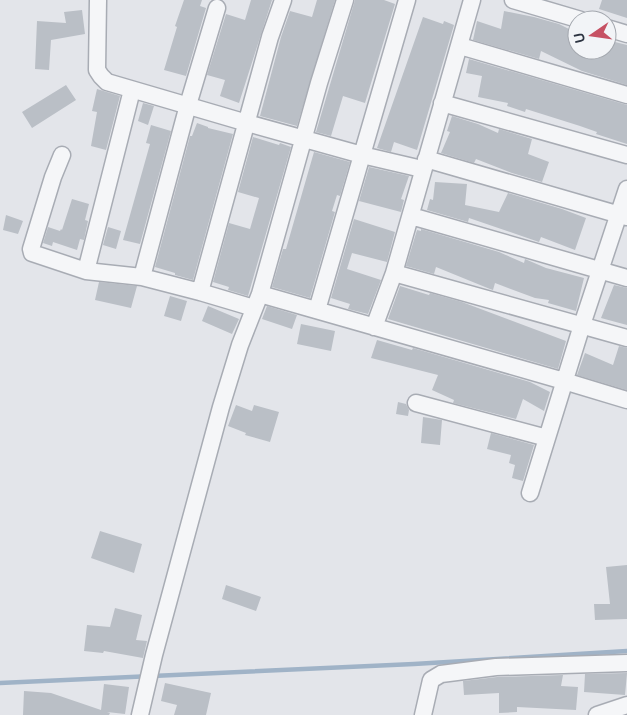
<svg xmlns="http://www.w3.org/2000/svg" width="627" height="715" viewBox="0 0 627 715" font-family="Cabin,sans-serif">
<rect width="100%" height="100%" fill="#e3e5ea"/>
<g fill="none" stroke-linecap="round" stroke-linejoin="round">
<path stroke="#a0b3c7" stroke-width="4.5" d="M0 683 414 664 627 651"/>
</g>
<path fill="#babfc6" d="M184 0H202L200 6 206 8 186 76 164 70 177 27 175 26Z
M251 0H272L239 103 220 96 225 80 207 75 226 14 245 20Z
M317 0H335L297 126 260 116 281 37 290 11 312 17Z
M355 0H384L395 4 365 103 343 96 331 136 316 132Z
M602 0H627V18L599 9Z
M82 10 85 34 51 40 49 70 35 69 37 21 66 23 64 12Z
M504 11 534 17 559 24 577 33V50H607V40L627 45V85L582 71 541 51 539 59 473 40 477 21 501 29Z
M423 17 443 24 444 21 454 25 417 150 394 142 391 152 377 148Z
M469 59 627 105V144L596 134 597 132 580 126 526 109 525 112 507 106 508 103 478 97 482 76 466 73Z
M66 85 76 100 32 128 22 112Z
M97 89 120 96 106 150 91 146 97 112 92 111Z
M143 103 154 106 148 125 138 121Z
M452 116 478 124 498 133 499 129 532 139 528 154 549 162 542 182 512 173 476 159 474 163 441 153 450 132 447 131Z
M197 123 208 127V128L233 134 193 280 175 275V273L155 267 190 136H192Z
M151 125 171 131 140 244 123 240 150 144 146 143Z
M253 137 279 145 280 143 291 147 248 296 228 290 229 287 213 282 229 223 250 229 259 198 238 192Z
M314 152 350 162 340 196 337 195 332 211 335 212 310 298 272 287 283 249H286Z
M369 167 409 176 401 199 404 200 401 212 359 201Z
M435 182 467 184 465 205 499 212 508 193 562 209 586 218 575 250 541 237 539 242 469 218 468 222 427 210 430 199 433 200Z
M72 199 89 204 85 220 88 221 84 240 80 239 77 250 53 242 52 246 43 243 48 227 60 231 61 229 62 230Z
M6 215 23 221 18 234 3 230Z
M354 219 395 232 387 262 352 253 347 269 381 280 368 314 348 309 350 304 331 298Z
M108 227 121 231 116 249 103 245Z
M421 229 499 252 524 263 525 259 546 268 584 278 576 311 548 303 549 300 535 298 495 283 493 290 490 289 436 267 434 274 406 266 417 230 421 231Z
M99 282 137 286 131 308 95 300Z
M614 285 627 288V325L601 318Z
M400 286 429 295 430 293 462 302 566 341 558 369 388 319Z
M170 296 187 301 181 321 164 316Z
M208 306 239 319 232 334 202 321Z
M267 306 297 315 292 329 262 319Z
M301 324 335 331 331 351 297 344Z
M377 340 412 350 413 348 530 382 550 392 544 411 523 399 516 419 453 403 454 400 432 390 438 375 371 358Z
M619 346 627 348V390L577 375 585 353 613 365Z
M398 402 406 404 409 410 408 416 396 414Z
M236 405 252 411 254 405 279 412 270 442 245 435 246 433 228 426Z
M423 417 442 420 440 445 421 443Z
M491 433 534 445 523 481 512 478 515 465 509 463 511 455 487 449Z
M100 531 142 544 134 573 91 558Z
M627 565V619L595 620 594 604H610L606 567Z
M226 585 261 597 256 611 222 599Z
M115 608 142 615 136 640 147 641 143 658 104 651 103 653 84 651 87 625 110 627Z
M627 673 625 695 584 692 585 674Z
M563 675 561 686 578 687 576 710 517 707V712L499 713V693L464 695 463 681 497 677Z
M165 683 211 693 206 715H174L177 705 161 701Z
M104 684 129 687 125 714 107 712 110 713 109 715H23L24 691 51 693 101 710Z"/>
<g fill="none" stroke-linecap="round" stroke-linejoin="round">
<g stroke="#a8acb4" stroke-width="19">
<path id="minor" d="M98 0 97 70 101 76 107 82 247 123 362 155 422 169
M513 0 581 20
M607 28 627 34
M460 46 627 95
M442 103 627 155
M62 155 53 177 31 249 32 253 86 271 142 277 200 292 254 308
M426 159 627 217
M411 216 627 278
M86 271 132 90
M394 273 627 338
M142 277 188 105 217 8
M200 292 270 37 283 0
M260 294 319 83 345 0
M317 310 407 0
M374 327 394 273 472 0
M416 403 547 438
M530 493 582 325 627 189
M140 715 154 655 221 407 240 345 260 294 564 381 627 400
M423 715 431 680 441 674 496 667 627 663
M597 715 627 705"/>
</g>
<use href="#minor" stroke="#f5f6f8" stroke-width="16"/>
</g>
<g transform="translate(592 35) rotate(257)"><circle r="24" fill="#f2f4f7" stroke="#a3a7ae"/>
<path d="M0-4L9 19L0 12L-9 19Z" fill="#c65163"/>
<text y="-8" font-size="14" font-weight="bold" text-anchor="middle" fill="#2c3341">U</text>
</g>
</svg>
